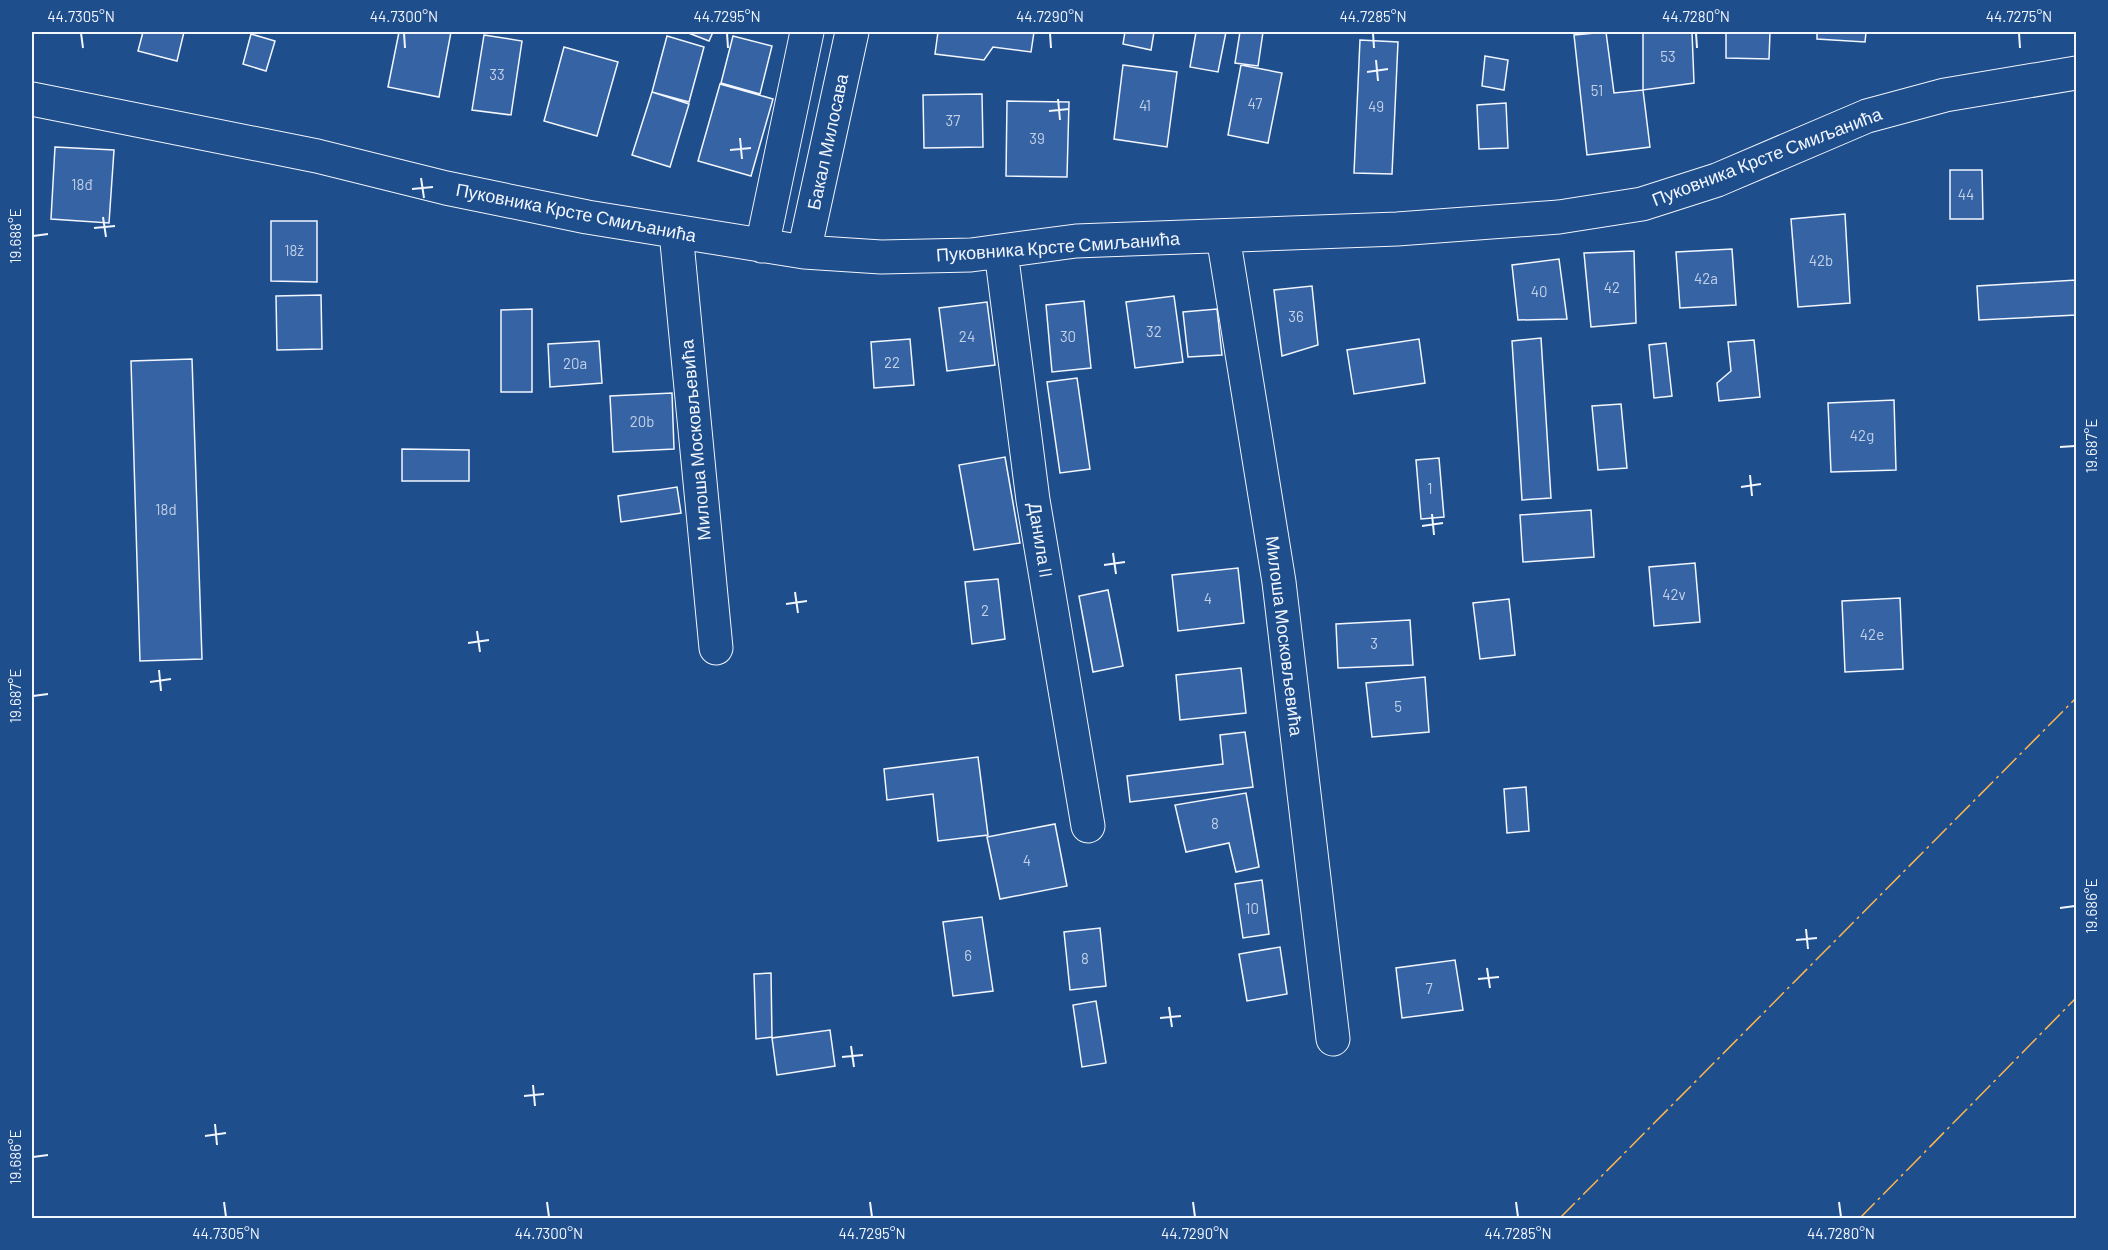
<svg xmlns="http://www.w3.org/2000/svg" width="2108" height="1250" viewBox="0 0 2108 1250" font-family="Barlow,sans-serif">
<rect width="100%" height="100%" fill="#1f4e8c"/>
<path fill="#3563a3" stroke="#f2f6ff" stroke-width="1.5" d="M143 32H184L177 61 138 51Z
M399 32H451L439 97 388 87Z
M686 32H713L709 41Z
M938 32H1034L1031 52 993 47 984 60 935 54Z
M1125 32H1154L1151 50 1123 44Z
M1196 32H1226L1218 72 1190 67Z
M1240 32H1263L1258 66 1235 63Z
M1606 32 1614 93 1643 90 1650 147 1587 155 1574 35Z
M1643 32H1692L1694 83 1643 90Z
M1726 32H1770L1769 59 1726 58Z
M1817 32H1866L1865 42 1817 39Z
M251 34 275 41 266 71 243 64Z
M484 35 522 41 511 115 472 110Z
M667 36 704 47 689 102 652 92Z
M733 36 772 46 760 94 721 83Z
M1360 40 1398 42 1392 174 1354 173Z
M564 47 618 62 597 136 544 121Z
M1485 56 1508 60 1504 90 1482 86Z
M1123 65 1177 72 1167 147 1114 139Z
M1241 65 1282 73 1268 143 1228 135Z
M720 84 773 99 751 176 698 161Z
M652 92 689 104 670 167 632 155Z
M982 94 983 147 924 148 923 95Z
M1007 101 1069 102 1067 177 1006 176Z
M1506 103 1508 148 1479 149 1477 105Z
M55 147 114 150 109 223 51 219Z
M1950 170H1982L1983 219H1950Z
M1845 214 1850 303 1798 307 1791 219Z
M271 221H317V282L271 281Z
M1732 249 1736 305 1680 308 1676 252Z
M1634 251 1636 323 1591 327 1584 253Z
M1559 259 1567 319 1518 320 1512 265Z
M2076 280V315L1979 320 1977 286Z
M1312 286 1318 345 1282 356 1274 290Z
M321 295 322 349 277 350 276 296Z
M1174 296 1183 362 1135 368 1126 302Z
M1084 301 1091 368 1052 372 1046 305Z
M987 302 995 365 947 371 939 308Z
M532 309V392H501V310Z
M1217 309 1222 355 1188 357 1183 312Z
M1541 338 1551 498 1522 500 1512 341Z
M910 339 914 385 874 388 871 342Z
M1419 339 1425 383 1354 394 1347 350Z
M1754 340 1760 397 1719 401 1717 383 1731 371 1728 342Z
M599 341 602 383 550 387 548 344Z
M1666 343 1672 396 1654 398 1649 345Z
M192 359 202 659 140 661 131 361Z
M1077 378 1090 469 1060 473 1047 382Z
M672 393 674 449 613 452 610 396Z
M1894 400 1896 470 1831 472 1828 403Z
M1621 404 1627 468 1598 470 1592 406Z
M402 449 469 450V481H402Z
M1005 457 1020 543 974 550 959 465Z
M1439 458 1444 517 1421 519 1416 460Z
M677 487 681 513 621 522 618 496Z
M1591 510 1594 557 1523 562 1520 515Z
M1695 563 1700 622 1654 626 1649 567Z
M1238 568 1244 623 1178 631 1172 575Z
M998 579 1005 639 972 644 965 582Z
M1108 590 1123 666 1093 672 1079 596Z
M1900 598 1903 669 1845 672 1842 601Z
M1509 599 1515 655 1480 659 1473 603Z
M1410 620 1413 665 1338 668 1336 624Z
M1241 668 1246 713 1180 720 1176 675Z
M1425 677 1429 732 1372 737 1366 683Z
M1245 732 1253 787 1130 802 1127 776 1223 764 1220 735Z
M978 757 988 835 938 841 933 794 887 800 884 769Z
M1526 787 1529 831 1507 833 1504 789Z
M1246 793 1259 867 1236 872 1229 843 1186 852 1175 805Z
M1055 824 1067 886 1000 899 987 837Z
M1262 880 1269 934 1243 938 1235 884Z
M982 917 993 991 953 996 943 922Z
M1100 928 1106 986 1070 990 1064 932Z
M1280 947 1287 994 1247 1001 1239 954Z
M1455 960 1463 1010 1402 1018 1396 968Z
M771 973 772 1037 756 1039 754 974Z
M1096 1001 1106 1063 1082 1067 1073 1005Z
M830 1030 835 1066 777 1075 772 1038Z"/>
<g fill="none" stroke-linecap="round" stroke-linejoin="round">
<g stroke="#f2f6ff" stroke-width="35">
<path id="minor" d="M32 99 317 156 446 188 587 217 804 252 881 257 971 255 1076 241 1397 229 1559 217 1642 204 1717 180 1867 116 1945 95 2076 73
M676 232 716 648
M1223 236 1279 582 1333 1039
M762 246 807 32
M1001 251 1033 500 1088 826
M804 252 852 32"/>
</g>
<use href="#minor" stroke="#1f4e8c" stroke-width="33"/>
<path stroke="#ffb74d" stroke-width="1.5" stroke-dasharray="21 4.5 3 4.5" stroke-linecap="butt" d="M1560 1218 2076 698
M1860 1218 2076 998"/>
</g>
<path fill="none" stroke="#f2f6ff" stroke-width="2" d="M81 33 83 48M404 33 405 48M727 33 728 48M1050 33 1051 48M1373 33 1374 48M1696 33 1697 48M2019 33 2020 48M1376 60 1378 81M1367 72 1388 69M1058 99 1060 120M1049 111 1069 109M740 138 742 159M730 150 751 148M421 178 424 198M412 189 433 187M103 217 106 237M94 228 115 226M33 236 48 234M2060 447 2075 446M1750 475 1752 496M1741 487 1761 484M1432 514 1434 535M1422 526 1443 523M1113 553 1116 574M1104 565 1125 562M795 592 798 613M786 604 807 601M477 631 480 652M468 643 489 640M159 670 161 691M150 682 171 679M33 696 48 694M2060 908 2075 906M1806 929 1808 949M1796 940 1817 938M1487 968 1490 988M1478 979 1499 977M1169 1007 1172 1027M1160 1018 1181 1016M851 1046 854 1067M842 1057 863 1055M533 1085 535 1106M524 1096 544 1094M215 1124 217 1145M205 1136 226 1133M33 1157 48 1155M224 1202 226 1217M547 1202 549 1217M870 1202 872 1217M1193 1202 1195 1217M1516 1202 1518 1217M1839 1202 1841 1217"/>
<g text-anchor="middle" stroke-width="4.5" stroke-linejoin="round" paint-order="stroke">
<g font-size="15" fill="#c3d1e8">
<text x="1668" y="62">53</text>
<text x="497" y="80">33</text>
<text x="1597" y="96">51</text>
<text x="1255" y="109">47</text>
<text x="1145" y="111">41</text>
<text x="1376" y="112">49</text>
<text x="953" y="126">37</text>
<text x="1037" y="144">39</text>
<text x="82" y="190">18đ</text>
<text x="1966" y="200">44</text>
<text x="294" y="256">18ž</text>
<text x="1821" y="266">42b</text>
<text x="1706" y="284">42a</text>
<text x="1612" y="293">42</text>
<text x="1539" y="297">40</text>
<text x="1296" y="322">36</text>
<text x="1154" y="337">32</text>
<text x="967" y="342">24</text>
<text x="1068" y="342">30</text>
<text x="892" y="368">22</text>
<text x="575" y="369">20a</text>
<text x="642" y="427">20b</text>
<text x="1862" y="441">42g</text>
<text x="1430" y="494">1</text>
<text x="166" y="515">18d</text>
<text x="1674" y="600">42v</text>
<text x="1208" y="604">4</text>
<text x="985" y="616">2</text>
<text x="1872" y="640">42e</text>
<text x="1374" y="649">3</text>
<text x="1398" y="712">5</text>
<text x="1215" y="829">8</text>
<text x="1027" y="866">4</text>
<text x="1252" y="914">10</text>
<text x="968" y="961">6</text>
<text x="1085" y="964">8</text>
<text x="1429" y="994">7</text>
</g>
<g font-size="18" fill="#f2f6ff" stroke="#1f4e8c">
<text transform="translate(828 142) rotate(-78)" y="6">Бакал Милосава</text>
<text transform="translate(1767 157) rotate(-21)" y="6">Пуковника Крсте Смиљанића</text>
<text transform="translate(576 213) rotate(11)" y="6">Пуковника Крсте Смиљанића</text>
<text transform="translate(1058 247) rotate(-4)" y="6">Пуковника Крсте Смиљанића</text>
<text transform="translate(696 440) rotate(-95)" y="6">Милоша Московљевића</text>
<text transform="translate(1040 540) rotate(81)" y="6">Данила II</text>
<text transform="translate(1284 636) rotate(83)" y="6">Милоша Московљевића</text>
</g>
</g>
<rect width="2108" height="1250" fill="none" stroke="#1f4e8c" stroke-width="66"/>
<rect x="33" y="33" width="2042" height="1184" fill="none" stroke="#f2f6ff" stroke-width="2"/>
<g font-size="15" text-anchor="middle" fill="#f2f6ff">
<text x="81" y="22">44.7305°N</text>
<text x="404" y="22">44.7300°N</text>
<text x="727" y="22">44.7295°N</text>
<text x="1050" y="22">44.7290°N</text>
<text x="1373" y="22">44.7285°N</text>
<text x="1696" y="22">44.7280°N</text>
<text x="2019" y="22">44.7275°N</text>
<text transform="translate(16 236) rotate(-90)" y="5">19.688°E</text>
<text transform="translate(2092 446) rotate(-90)" y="5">19.687°E</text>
<text transform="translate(16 696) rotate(-90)" y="5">19.687°E</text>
<text transform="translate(2092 906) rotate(-90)" y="5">19.686°E</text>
<text transform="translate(16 1157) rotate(-90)" y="5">19.686°E</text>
<text x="226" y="1239">44.7305°N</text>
<text x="549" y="1239">44.7300°N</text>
<text x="872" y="1239">44.7295°N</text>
<text x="1195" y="1239">44.7290°N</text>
<text x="1518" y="1239">44.7285°N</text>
<text x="1841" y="1239">44.7280°N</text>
</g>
</svg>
